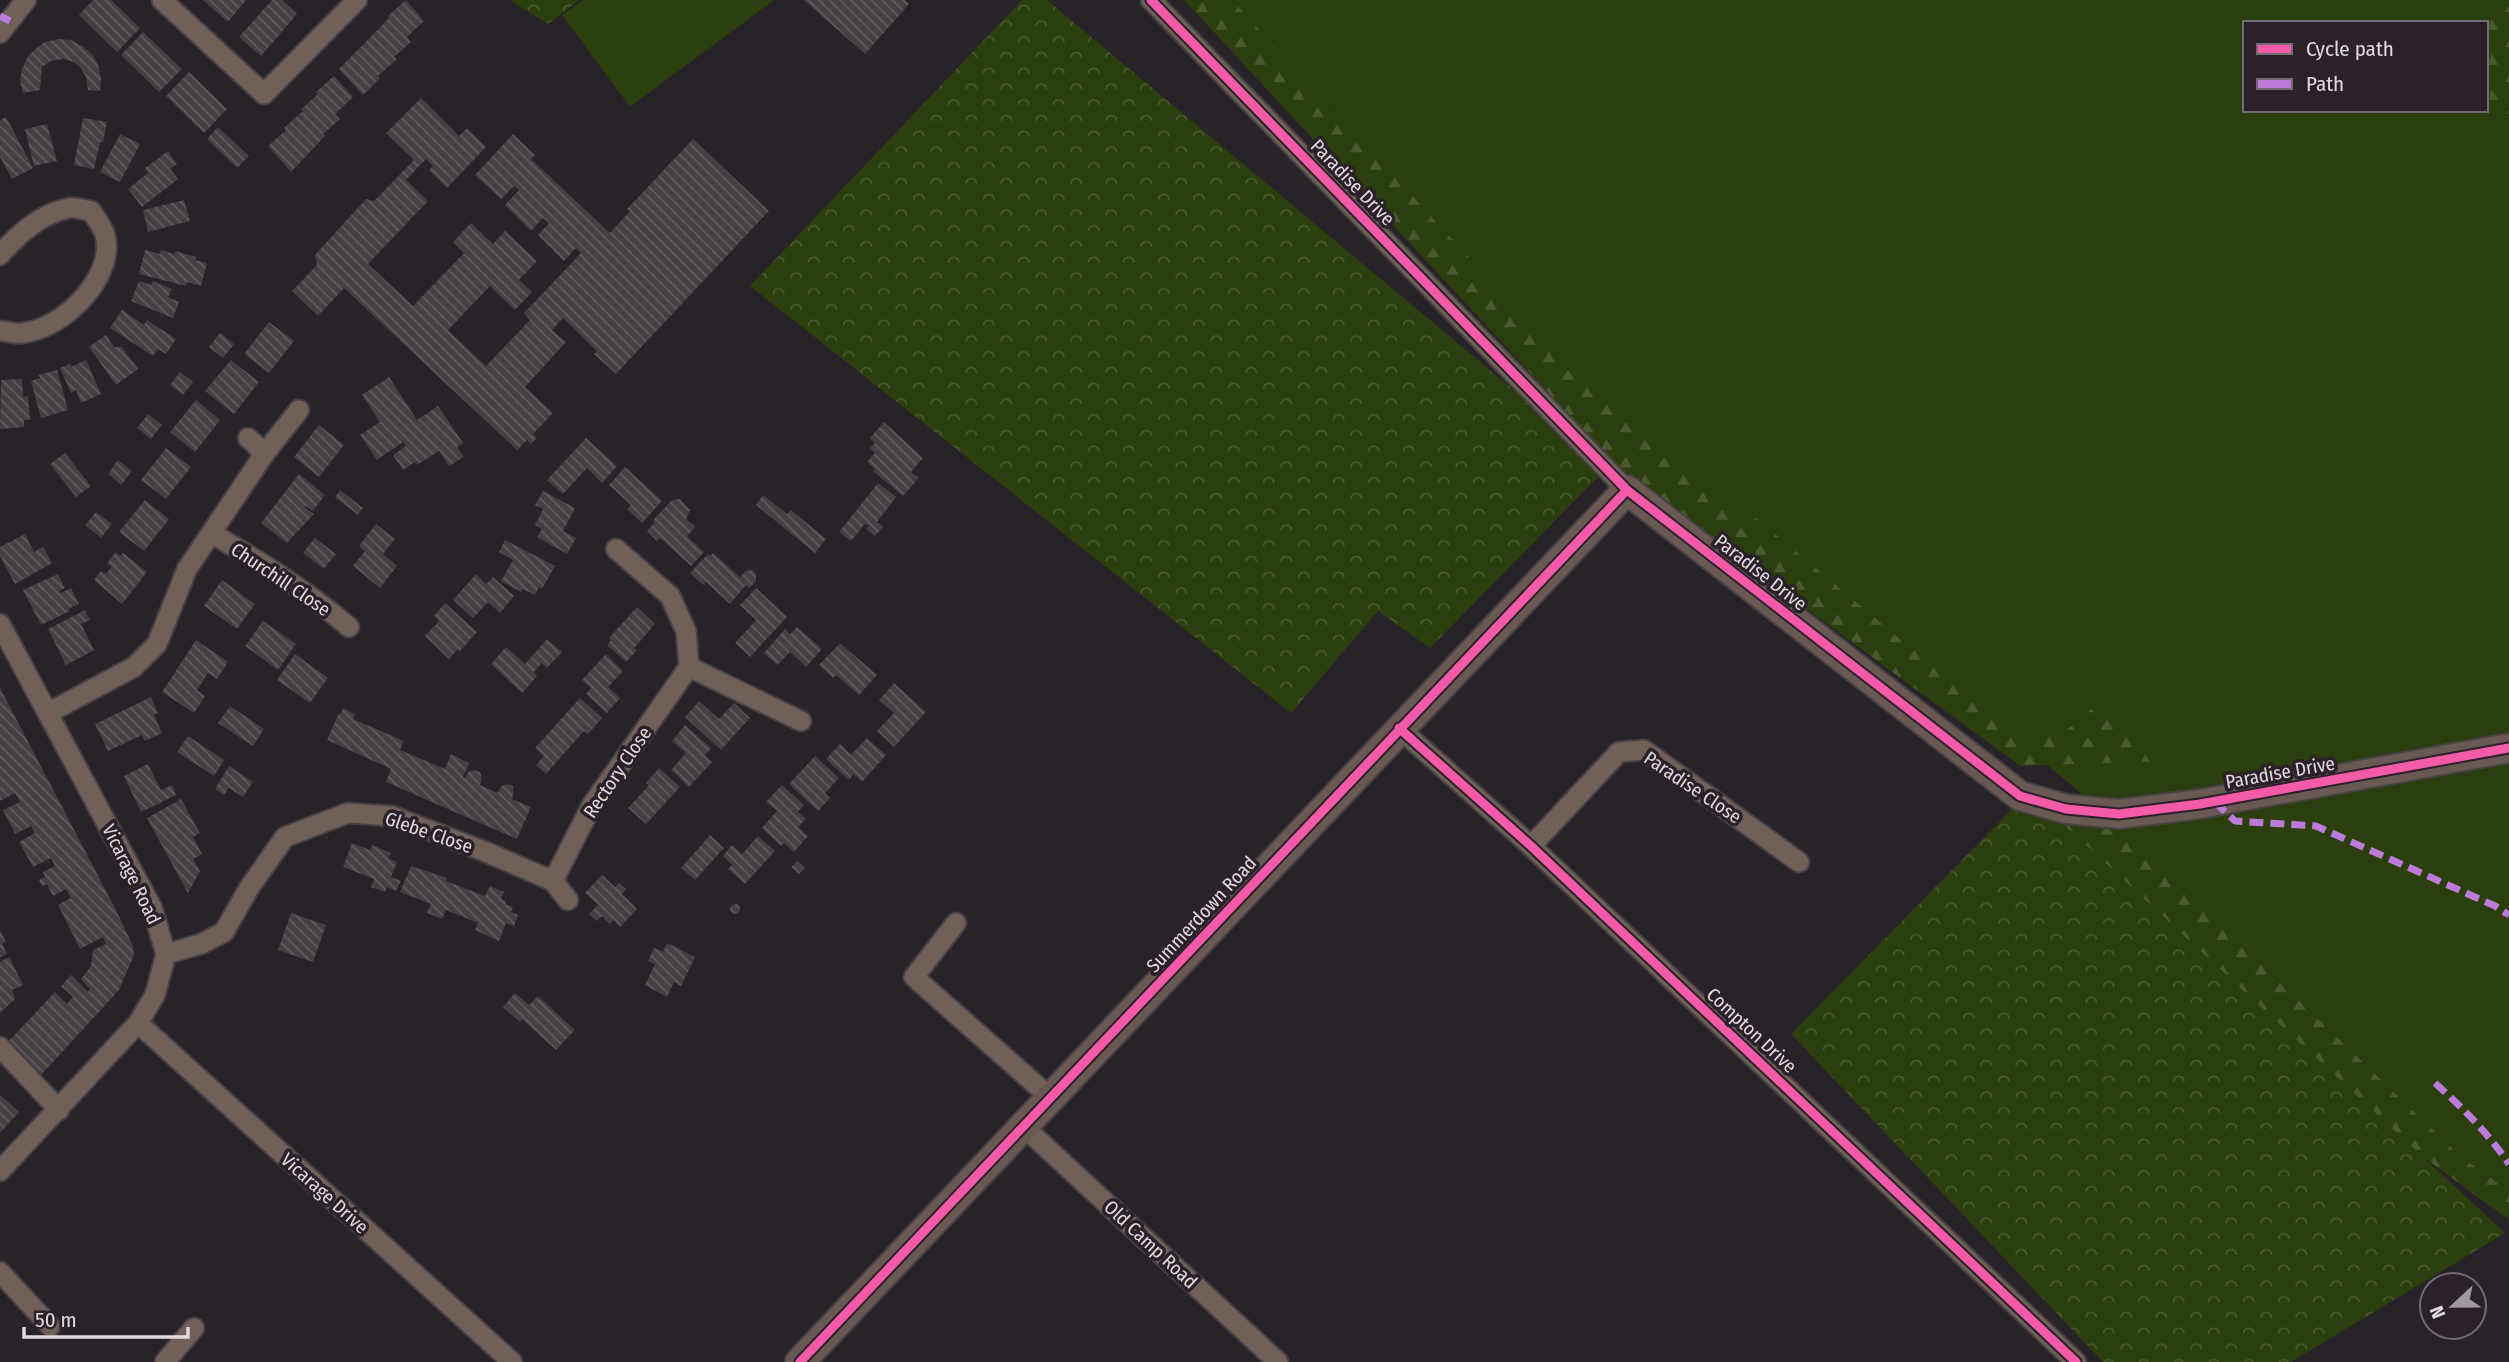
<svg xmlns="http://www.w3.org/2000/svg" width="2509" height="1362" viewBox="0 0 2509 1362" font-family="'Fira Sans Condensed',sans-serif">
<defs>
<pattern id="forest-firs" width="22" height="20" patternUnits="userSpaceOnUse" patternTransform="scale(1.75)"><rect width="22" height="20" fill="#2b3e0d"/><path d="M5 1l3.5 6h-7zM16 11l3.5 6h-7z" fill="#495930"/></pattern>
<pattern id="park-crowns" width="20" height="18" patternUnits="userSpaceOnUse" patternTransform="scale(1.75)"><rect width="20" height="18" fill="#2b3e0d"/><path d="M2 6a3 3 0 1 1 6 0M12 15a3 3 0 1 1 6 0" fill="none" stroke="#495930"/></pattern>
<pattern id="building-back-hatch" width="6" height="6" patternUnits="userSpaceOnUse" patternTransform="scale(1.75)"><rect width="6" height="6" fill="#444044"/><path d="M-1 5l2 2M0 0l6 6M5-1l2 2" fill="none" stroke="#5f5b5f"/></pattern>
</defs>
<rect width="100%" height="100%" fill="#282328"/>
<path fill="#2b3e0d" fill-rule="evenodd" d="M583 0H774L630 107 562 15Z
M1232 0H2509V1191L2460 1156 2110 818 1547 342ZM2245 23H2486V110H2245Z"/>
<path fill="url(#forest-firs)" d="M1184 0H1232L1547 342 1999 722 2056 739 2100 702 2163 761 2020 766 1625 475Z
M2495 0H2509V114L2487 113 2492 82 2486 69V23H2477Z
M2017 808 2110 818 2460 1156 2509 1191V1220L2328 1087Z"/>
<path fill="url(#park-crowns)" d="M510 0H579L548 24Z
M1022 0H1047L1607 468 1430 648 1378 611 1291 713 750 286Z
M2029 792 2505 1233 2291 1362H2103L1791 1034Z"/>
<path fill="url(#building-back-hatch)" d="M93 0H111L140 28 117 52 79 15Z
M203 0H246L228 22Z
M272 0H282L297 14 261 56 239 37Z
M406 0 424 21 407 37 411 42 394 57 397 59 378 76 380 78 363 95 339 69 389 18 388 16Z
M804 0H905L909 4 865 54Z
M143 32 182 69 159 92 121 55Z
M58 39 71 40 82 46 92 54 98 65 101 78 100 91 88 90 86 77 81 68 74 62 63 59 51 61 42 67 40 90 23 93 20 81 22 69 27 58 35 49 45 42Z
M189 72 227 109 204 133 166 96Z
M334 76 353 97 335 114 340 119 323 134 325 136 291 172 268 146 286 130 284 128 303 111 301 109 318 94 316 92Z
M421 98 459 136 467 128 486 147 447 188 429 170 433 166 426 159 406 180 428 201 368 264 413 306 464 253 453 242 471 223 493 244 505 231 537 261 519 280 532 292 515 310 490 286 448 330 486 366 530 320 524 313 581 253 576 248 564 261 538 235 549 223 543 218 531 231 505 205 519 190 514 186 501 199 475 175 513 134 535 155 531 159 610 233 630 211 627 209 693 139 769 211 616 374 594 354 597 351 563 318 552 330 566 342 525 387 553 413 533 434 537 438 531 444 527 440 517 450 344 288 318 316 292 291 317 265 315 255 366 199 374 201 414 160 386 133Z
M6 117 33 168 12 179 0 157V120Z
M83 118 107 122 103 142H100L94 169 74 165Z
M47 124 57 161 34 166 25 129Z
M218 127 249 156 237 168 207 139Z
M120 134 140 144 120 182 100 172Z
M168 151 177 164 170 169 178 179 142 207 128 189 148 173 145 168Z
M184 200 190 221 148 232 143 210Z
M145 250 160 254 161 250 174 254 175 251 196 257 195 260 207 263 201 286 187 282 186 286 139 274Z
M139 281 151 285 152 281 172 289 168 297 179 302 173 318 131 301Z
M122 310 144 325 147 320 176 339 166 354 158 349 153 356 110 328Z
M269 322 294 341 269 373 244 354Z
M220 333 234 344 223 358 209 347Z
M106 335 114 347H122L138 369 116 385 89 347Z
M86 360 101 394 81 403 76 390 71 393 60 368 70 364 71 367Z
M231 360 259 382 234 414 205 391Z
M57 370 68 410 41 418 31 381 40 378 39 375Z
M180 372 193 382 183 395 170 385Z
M389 377 417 420 438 406 463 443 457 447 464 457 449 466 439 451 417 465 415 462 403 470 393 455 406 446 403 442 377 460 360 435 380 422 362 395Z
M22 379 23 397 28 396 30 420H24V427L0 429 1 380Z
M196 400 220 420 195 452 170 432Z
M148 414 162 425 151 439 137 428Z
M884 422 923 458 911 472 919 478 903 496 873 471 875 469 867 462 875 453 870 448 875 443 870 438Z
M319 425 344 445 319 477 294 457Z
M586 438 617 466 602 483 587 468 563 494 547 480Z
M166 448 191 467 166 499 141 480Z
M65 453 91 486 76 497 50 464Z
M118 460 132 471 121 485 108 474Z
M625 467 662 501 642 523 627 509 631 505 609 485Z
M299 474 325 495 313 511 306 506 304 507 314 514 287 543 261 523Z
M878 483 896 497 877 522 883 527 875 536 866 529 869 526 865 524 851 541 839 532Z
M340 490 363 508 358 515 335 497Z
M543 491 575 508 563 531 576 538 567 554 537 537 542 529 535 525 543 509 535 505Z
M763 495 787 514 791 510 826 539 815 553 756 505Z
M680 499 690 510 686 519 695 527 687 536 704 552 691 566 660 538 657 541 647 531 655 522 653 520 672 500Z
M145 500 169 519 144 551 119 532Z
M96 512 112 524 101 538 85 525Z
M376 524 395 539 383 554 397 566 380 588 353 566 365 551 359 546Z
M25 534 34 552 43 547 52 563 15 584 0 556V547Z
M315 538 336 554 324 569 303 553Z
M505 540 555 566 542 589 539 587 535 595 523 589 521 592 501 581 513 560 499 552Z
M116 552 120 556 123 553 147 572 122 604 94 580 101 571 106 574 110 569 112 567 107 563Z
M713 553 740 577 746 571 752 570 756 574V581L749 588 746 585 730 604 706 582 703 585 690 573 708 554 710 556Z
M58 574 65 588 59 591 61 593 71 588 79 604 68 609 70 611 41 625 23 590Z
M476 574 486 584 493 577 514 596 500 613 488 602 473 618 453 600Z
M222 580 255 604 237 629 204 606Z
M756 588 787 617 750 657 735 643 756 620 740 605Z
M445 603 477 632 460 651 458 649 449 659 425 636 439 621 434 616Z
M637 607 655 624 634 648 637 650 626 662 607 645 611 640 609 638Z
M85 610 90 620 81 624 94 650 66 665 48 629Z
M263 621 296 644 278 670 245 646Z
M797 627 822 649 806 667 790 652 777 665 764 653 785 629 790 634Z
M547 639 562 652 547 668 542 663 534 672 537 676 522 693 491 664 506 647 525 664Z
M196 640 228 662 217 679 208 673 197 690 205 696 194 713 162 692Z
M840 643 877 675 859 695 836 675 833 678 819 665Z
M295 654 328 678 310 703 277 680Z
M606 654 623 671 608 687 620 698 607 713 586 694 591 688 582 680Z
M894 683 926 712 894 747 877 731 894 713 879 700Z
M0 688 116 910 132 944 134 955 119 990 41 1075 7 1043 55 992 67 1004 73 997 61 986 71 975 88 992 90 989 81 979 91 966 93 950 106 944 103 937 80 949 58 905 71 898 66 889 53 896 47 884 42 886 39 880 45 877 43 872 55 866 51 858 33 867 19 842 35 833 31 826 15 834 3 810 20 802 15 793 0 801Z
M151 697 158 713 154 715 162 733 145 741 142 735 108 751 95 724Z
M580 698 602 718 588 734 584 731 546 774 536 765 544 756 535 748Z
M699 701 719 719 734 703 750 718 721 750 685 717Z
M230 706 264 729 253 746 218 723Z
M343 708 355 714 353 719 404 741 400 750 445 769 451 754 469 763 463 777 465 778 468 772 474 770 480 772 482 779 480 785 498 793 501 786 508 784 513 786 514 792 512 799 531 807 517 839 386 782 391 769 327 740 339 713 341 714Z
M685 725 711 748 705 755 712 762 689 787 671 770 686 753 672 741Z
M188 736 224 760 214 776 177 752Z
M867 738 886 755 862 782 854 774 849 780 826 759 840 744 851 755Z
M815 756 839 778 825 793 830 798 818 811 789 784Z
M148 764 161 790 172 785 176 795 141 812 124 776Z
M229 766 253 782 243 797 229 788 224 795 215 789Z
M659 768 680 787 646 824 628 808 649 785 646 783Z
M782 785 804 805 798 812 806 819 798 827 808 836 794 852 784 843 781 846 762 828 777 811 766 802Z
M181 799 200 833 193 837 202 854 193 859 200 871 188 893 147 818Z
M710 835 724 848 695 880 681 868Z
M758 836 775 851 745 884 728 869 732 865 723 856 732 845 742 854Z
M352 843 370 850 372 845 391 853 388 858 397 862 391 877 401 881 396 891 387 887 385 892 371 887 374 879 343 867Z
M797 861 805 868 799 874 791 867Z
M411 866 447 878 446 881 485 896 490 886 504 892 501 899 506 901 505 904 513 907 511 912 518 915 514 926 506 923 499 941 475 930 478 923 446 910 442 919 427 913 431 904 400 892Z
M602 875 615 887 619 883 626 889 622 894 637 909 620 927 614 920 610 924 602 916 597 921 589 914 598 905 585 893Z
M730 909a5 5 0 1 1 10 0a5 5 0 1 1-10 0Z
M291 913 326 925 313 962 278 950Z
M0 930 6 942 2 944 7 954 0 957Z
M667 943 695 957 681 986 674 982 667 997 645 985 655 964 648 961 654 948 663 952Z
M9 957 23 985 12 990 15 999 0 1013V962Z
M515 993 529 1005 538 996 575 1030 556 1050 522 1019 520 1022 503 1007Z
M0 1095 19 1112 0 1133Z"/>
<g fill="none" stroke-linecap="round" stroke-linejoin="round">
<g stroke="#454145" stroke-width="23">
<path id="street" d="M162 0 264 94 357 0
M1151 0 1627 490
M0 33 26 0
M0 255C17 235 42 213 69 208 76 207 84 210 91 211 96 218 103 227 105 235 116 277 62 330 22 333 15 334 7 331 0 331
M248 438 265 453
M211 533C259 561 306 590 349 627
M616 549 670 596 686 631 689 667
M0 624 152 908 166 954 155 995 138 1023 0 1171
M48 713 134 667 157 644 187 569 265 453 299 410
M1399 728 1531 846 2076 1362
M1531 846 1619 752 1644 750 1799 862
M553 881 592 805 689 667 801 721
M956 923 914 977 1052 1099
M166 954 201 944 224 932 249 888 285 837 348 813 392 816 486 852 553 881 568 900
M138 1023 512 1362
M0 1047 59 1110
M1024 1127 1278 1362
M0 1272 50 1326
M165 1362 194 1328"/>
</g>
<g stroke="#454145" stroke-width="32">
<path id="secondary" d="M800 1362 1627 490 2020 796 2066 809 2119 814 2200 804 2509 748"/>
</g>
<use href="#street" stroke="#706058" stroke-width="19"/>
<use href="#secondary" stroke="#695952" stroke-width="28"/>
<path stroke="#bd7bd9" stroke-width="7" stroke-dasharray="14 7" stroke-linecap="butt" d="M0 16 10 21
M2215 802 2235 821 2316 826 2495 906 2509 915
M2435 1083C2463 1108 2488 1133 2509 1164"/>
<g stroke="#2a212a" stroke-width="13">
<path id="cycleway" d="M1151 0 1627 490 2020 796 2066 809 2119 814 2200 804 2509 748
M1399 728 1531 846 2076 1362
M800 1362 1627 490"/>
</g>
<use href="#cycleway" stroke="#f35aa7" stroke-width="9"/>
</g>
<g text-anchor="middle" stroke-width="7" stroke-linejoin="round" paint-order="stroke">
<g font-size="19" fill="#e0dae0" stroke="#2a212a">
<text transform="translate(1353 182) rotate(46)" y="7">Paradise Drive</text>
<text transform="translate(1761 572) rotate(38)" y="7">Paradise Drive</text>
<text transform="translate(281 579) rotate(34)" y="7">Churchill Close</text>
<text transform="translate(617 772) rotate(-56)" y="7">Rectory Close</text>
<text transform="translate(2280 772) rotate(-10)" y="7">Paradise Drive</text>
<text transform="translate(1693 787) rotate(34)" y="7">Paradise Close</text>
<text transform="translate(429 832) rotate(19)" y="7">Glebe Close</text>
<text transform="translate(132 874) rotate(64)" y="7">Vicarage Road</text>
<text transform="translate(1201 914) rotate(-47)" y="7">Summerdown Road</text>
<text transform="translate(1752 1030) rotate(43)" y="7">Compton Drive</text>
<text transform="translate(325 1193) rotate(42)" y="7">Vicarage Drive</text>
<text transform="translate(1151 1244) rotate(43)" y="7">Old Camp Road</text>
</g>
</g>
<rect x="2243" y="21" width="245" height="91" fill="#2a212a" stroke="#736b73" stroke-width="2"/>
<rect x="2257" y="44" width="35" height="10" fill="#f35aa7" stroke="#736b73" stroke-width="2"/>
<text x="2306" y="56" font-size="21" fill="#e0dae0">Cycle path</text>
<rect x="2257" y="79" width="35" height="10" fill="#bd7bd9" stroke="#736b73" stroke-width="2"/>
<text x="2306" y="91" font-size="21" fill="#e0dae0">Path</text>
<g transform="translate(2453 1306) rotate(248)"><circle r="33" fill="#2a212a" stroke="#736b73" stroke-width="2"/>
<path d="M0-5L12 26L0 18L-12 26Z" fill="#a09aa0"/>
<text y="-10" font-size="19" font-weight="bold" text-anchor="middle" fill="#e0dae0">N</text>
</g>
<path d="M24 1327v10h164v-10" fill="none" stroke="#e0dae0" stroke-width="3.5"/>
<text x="35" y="1327" font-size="21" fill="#e0dae0" stroke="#2a212a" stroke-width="5" paint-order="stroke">50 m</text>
</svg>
